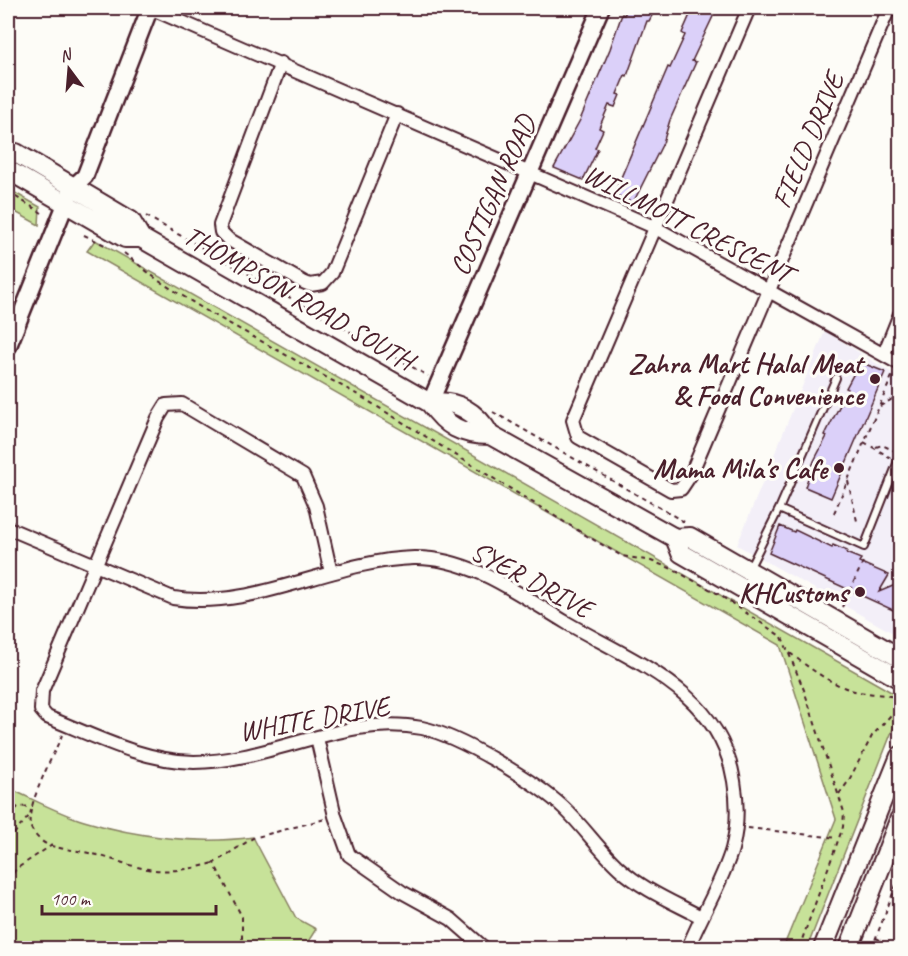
<svg xmlns="http://www.w3.org/2000/svg" width="908" height="956" viewBox="0 0 908 956" font-family="Caveat,sans-serif">
<rect width="100%" height="100%" fill="#fdfcf7"/>
<filter id="ink" filterUnits="userSpaceOnUse"><feTurbulence type="fractalNoise" baseFrequency=".0167" numOctaves="2"/><feDisplacementMap in="SourceGraphic" scale="12" xChannelSelector="R" yChannelSelector="G"/><feConvolveMatrix kernelMatrix="1 2 1 2 8 2 1 2 1" color-interpolation-filters="sRGB"/></filter>
<g filter="url(#ink)">
<path fill="#f3eff8" d="M825 331 900 378V637L737 545Z"/>
<path fill="#c7e299" stroke="#888062" stroke-width="1.5" d="M8 189 40 207 39 225 8 208Z
M95 240 900 697V711L807 948H783L836 819 780 645 87 251Z
M8 788C33 799 58 813 84 821 136 837 199 845 253 837L296 918 316 929 304 948H8Z"/>
<path fill="#dbd0f9" stroke="#4a1f2b" stroke-width="1.5" d="M628 8H656L649 21H647L627 76 625 75 617 94 620 95 615 107 609 105 599 128 603 130 595 148 598 149 583 180 554 168 580 120 610 49 622 14 624 15Z
M693 8H717L692 61 696 62 670 120 663 143 633 203 614 194 668 67 670 68 685 35 682 33Z
M860 362 885 372 831 498 805 487 814 461 827 436 825 435 848 389 846 388Z
M780 526 794 532 795 530 832 548 833 545 847 551 846 553 861 559 859 562 889 575 879 592 900 583V609L895 611 769 553Z"/>
<g fill="none" stroke-linecap="round" stroke-linejoin="round">
<g stroke="#4a1f2b" stroke-width="10">
<path id="service" d="M779 509 864 547 900 456
M749 569 779 509 836 378"/>
</g>
<g stroke="#4a1f2b" stroke-width="16">
<path id="minor" d="M150 8 654 227 900 364
M749 8 573 420 578 437 671 490 681 489 691 474 889 8
M281 63 220 225 221 232 228 239 303 282 310 285 323 283 332 273 397 114
M884 354 900 314
M8 528 173 598C255 611 333 560 414 558 471 557 520 595 567 623 636 663 720 692 734 781 738 804 738 826 732 849 722 883 701 915 688 948
M331 573 316 506 303 476 182 404 166 405 158 418 42 691 41 710 47 717C95 736 142 761 194 762 271 762 345 713 422 728 458 735 536 782 564 808 584 827 599 850 619 868 643 890 673 902 701 917
M317 738 335 816 349 855 402 892 451 919 484 948"/>
</g>
<g stroke="#4a1f2b" stroke-width="20">
<path id="tertiary" d="M8 347 72 188 85 176 150 8
M430 403 601 8"/>
</g>
<g stroke="#4a1f2b" stroke-width="22">
<path id="secondary" d="M8 153H16L131 221 141 238 430 403C446 426 461 435 490 435L675 538 690 537 900 658
M8 170 125 238H141
M430 403C456 399 477 412 490 435
M675 538 681 553 900 679
M823 948 900 756
M849 948 900 818"/>
</g>
<path stroke="#4a1f2b" stroke-width="2" stroke-dasharray="4.5 4.5" stroke-linecap="butt" d="M8 192 42 213
M146 216 428 376
M84 235 105 245
M124 253 159 281 205 310 360 396 587 536 622 556 651 561 670 568 715 592 782 637 804 690 844 812 843 827 799 948
M880 406 900 395
M493 412 686 523
M864 442 891 458
M876 447 882 445 895 451
M848 481 857 521
M834 513 893 374
M842 607 864 560
M790 653C809 668 828 682 851 690 865 695 892 693 900 700
M62 735C54 754 26 806 30 825 32 833 41 842 48 845 63 850 79 850 93 854 114 859 133 868 155 870 175 872 195 868 214 863
M839 794 848 782 872 736 900 705
M8 816 18 807 33 806
M748 828 837 838
M8 841 29 816
M8 881 16 869 52 845
M876 938 896 948
M242 948V917L214 863 253 838 325 819
M872 948 900 875"/>
<use href="#service" stroke="#fdfcf7" stroke-width="6"/>
<use href="#minor" stroke="#fdfcf7" stroke-width="12"/>
<use href="#tertiary" stroke="#fdfcf7" stroke-width="15"/>
<use href="#secondary" stroke="#fdfcf7" stroke-width="18"/>
</g>
</g>
<g fill="#4a1f2b" stroke="#fdfcf7" stroke-width="2">
<circle cx="875" cy="379" r="6"/>
<circle cx="839" cy="468" r="6"/>
<circle cx="860" cy="592" r="6"/>
</g>
<g text-anchor="middle" stroke-width="6" stroke-linejoin="round" paint-order="stroke">
<g font-size="28" fill="#4a1f2b" stroke="#fdfcf7">
<text transform="translate(807 140) rotate(-67)" y="10">FIELD DRIVE</text>
<text transform="translate(492 195) rotate(-66)" y="10">COSTIGAN ROAD</text>
<text transform="translate(688 223) rotate(27)" y="10">WILLMOTT CRESCENT</text>
<text transform="translate(299 297) rotate(30)" y="10">THOMPSON ROAD SOUTH</text>
<text transform="translate(532 579) rotate(28)" y="10">SYER DRIVE</text>
<text transform="translate(314 718) rotate(-10)" y="10">WHITE DRIVE</text>
</g>
<g font-size="28" font-weight="bold" fill="#4a1f2b" stroke="#fdfcf7" text-anchor="end">
<text x="863" y="373">Zahra Mart Halal Meat<tspan x="863" dy="32">&amp; Food Convenience</tspan></text>
<text x="827" y="478">Mama Mila's Cafe</text>
<text x="848" y="602">KHCustoms</text>
</g>
</g>
<rect width="908" height="956" fill="none" stroke="#fdfcf7" stroke-width="30"/>
<rect x="15" y="15" width="878" height="926" fill="none" stroke="#4a1f2b" stroke-width="2" filter="url(#ink)"/>
<g transform="translate(69 69) rotate(344)" stroke="#fdfcf7" stroke-width="4.5" paint-order="stroke">
<path d="M0-4.5L10 22L0 15L-10 22Z" fill="#4a1f2b"/>
<text y="-9" font-size="16" font-weight="bold" text-anchor="middle" fill="#4a1f2b">N</text>
</g>
<path d="M42 905v9h174v-9" fill="none" stroke="#4a1f2b" stroke-width="3"/>
<text x="51" y="905" font-size="18" fill="#4a1f2b" stroke="#fdfcf7" stroke-width="4.5" paint-order="stroke">100 m</text>
</svg>
